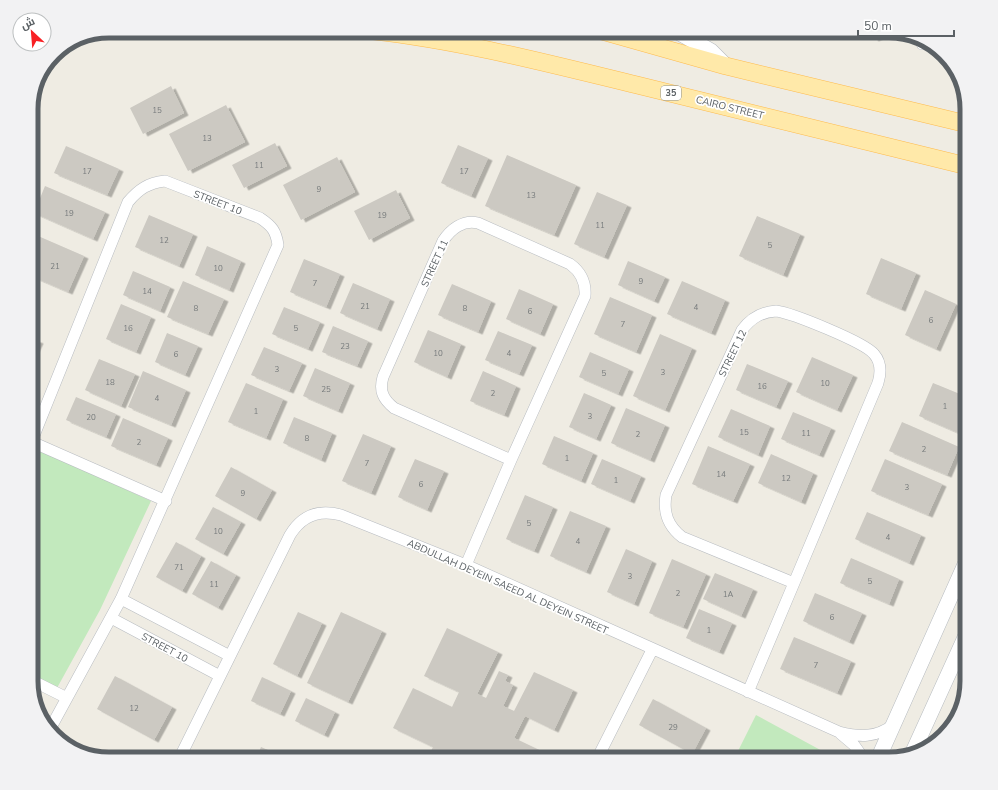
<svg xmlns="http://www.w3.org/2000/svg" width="998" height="790" viewBox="0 0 998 790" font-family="'Nunito Sans',Cairo,sans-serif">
<defs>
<filter id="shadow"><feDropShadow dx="4.5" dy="2.5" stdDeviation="0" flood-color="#0004"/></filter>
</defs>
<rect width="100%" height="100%" fill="#efece3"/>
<path fill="#c2e9bd" d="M31 446 151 501 100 610 57 688 31 675Z
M756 715 837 759H734Z"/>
<path fill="#ccc9c2" filter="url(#shadow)" d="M870 31H889L890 32 874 39Z
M171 86 184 113 143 134 130 108Z
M226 105 245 142 188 171 169 134Z
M275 143 287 166 244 188 232 165Z
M458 145 488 158 471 196 441 183Z
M66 146 119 169 107 195 54 173Z
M507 155 576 185 554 235 485 206Z
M337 157 355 192 301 220 283 185Z
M45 186 105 212 93 239 34 213Z
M396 190 410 218 369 240 354 211Z
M597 192 627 205 604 257 574 244Z
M149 215 193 234 179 266 135 247Z
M757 216 800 234 783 275 739 256Z
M31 233 84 256 68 292 31 276Z
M207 246 241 261 229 290 195 275Z
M881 258 916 273 901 309 866 294Z
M304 259 340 274 326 307 290 292Z
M628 261 665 277 654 301 618 285Z
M133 271 170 287 160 311 123 295Z
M183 281 224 299 208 334 167 317Z
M682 281 725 300 711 333 667 314Z
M353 283 390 299 377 329 340 313Z
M452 284 491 301 478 332 438 315Z
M519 289 553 304 540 334 506 319Z
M925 290 956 304 936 349 905 335Z
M610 297 652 315 636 352 594 334Z
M121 304 151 317 136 352 106 339Z
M284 307 320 322 308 349 272 334Z
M333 326 368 341 357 366 322 352Z
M428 330 461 344 447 377 414 362Z
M498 331 532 345 519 374 485 360Z
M167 333 198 346 185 375 155 362Z
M660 334 692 348 665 410 633 396Z
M31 338 39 341 31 359Z
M264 347 302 363 289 391 251 375Z
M590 352 629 369 618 394 579 377Z
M812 357 853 375 837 410 796 392Z
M99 359 135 374 121 406 85 390Z
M747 364 788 381 776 407 736 390Z
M315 368 350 383 338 411 303 396Z
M143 371 186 390 171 425 128 407Z
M483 371 516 386 504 415 470 401Z
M246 383 283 399 266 438 228 422Z
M933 383 967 397V420L961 434 919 416Z
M584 393 611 405 596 439 569 427Z
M76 397 116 414 106 437 66 420Z
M626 408 665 425 650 460 611 443Z
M731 409 770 426 758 455 718 437Z
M793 412 831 428 819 455 781 439Z
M294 417 332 433 321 460 283 443Z
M123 418 168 438 156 465 111 446Z
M902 422 959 447 947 475 889 451Z
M363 434 391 446 371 493 342 481Z
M554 436 593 453 581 481 542 464Z
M708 446 750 464 733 501 692 484Z
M771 454 813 473 801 502 758 483Z
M415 459 444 471 427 510 398 497Z
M602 459 641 476 630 501 591 484Z
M885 459 942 484 928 515 871 491Z
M231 467 272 490 256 519 215 496Z
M525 495 553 507 534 551 506 539Z
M213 507 241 522 223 554 195 539Z
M570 511 606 526 586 572 550 556Z
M867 512 921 535 909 563 855 539Z
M176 542 201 556 182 591 156 577Z
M626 549 652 561 634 604 607 592Z
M851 558 899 579 889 604 840 583Z
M672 559 706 574 683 627 649 613Z
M211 561 236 575 218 608 192 594Z
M715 573 753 589 741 616 703 599Z
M815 593 862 613 849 642 803 621Z
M699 609 732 623 719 652 686 638Z
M298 612 322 623 297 676 273 664Z
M341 612 382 631 348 702 307 683Z
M447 628 498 652 477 694 486 698 499 671 508 675 505 681 513 685 503 706 514 711 534 672 573 690 554 730 525 716 514 738 554 757 553 759H427L433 747 393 728 413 688 452 707 459 692 424 676Z
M794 637 851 661 837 693 780 669Z
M115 676 172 707 154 740 97 709Z
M262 677 291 691 280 714 251 701Z
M306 698 335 712 324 735 295 721Z
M653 699 706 728 692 754 639 725Z
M261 747 289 759H256Z
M660 750 675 759H655Z"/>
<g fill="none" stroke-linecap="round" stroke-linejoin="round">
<g stroke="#b8bcc1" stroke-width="12">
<path id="street" d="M922 44H923
M776 311C792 313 864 342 874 354 881 362 881 373 878 383L794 583 682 537C668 526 663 513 666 495L742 330C751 318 761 312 776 311Z
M32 442 166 501
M31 443 128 202C139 189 148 183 165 181L260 218C272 226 276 231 278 245L121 599 50 729
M466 565 511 460 585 296C586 283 581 272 570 264L478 223C463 219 450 230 443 241L383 377C379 391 383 399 394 408L511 460
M121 599 230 656
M111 618 220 676
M31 680 67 698
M748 692 794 583
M841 734 854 745 864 759
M179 759 290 535C302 515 319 509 341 515L466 565 839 732C859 737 876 738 893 725
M597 759 652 650"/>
</g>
<g stroke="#b7bcc1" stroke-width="16">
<path id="secondary" d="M676 31 711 51 726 66
M912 754 967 633
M878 759 967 560"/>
</g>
<g stroke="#febb4e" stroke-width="18">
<path id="primary" d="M374 31C463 41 550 64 637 85 747 111 857 138 967 166
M602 31 726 66 967 124"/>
</g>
<use href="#street" stroke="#fff" stroke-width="11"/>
<use href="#secondary" stroke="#fff" stroke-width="15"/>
<use href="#primary" stroke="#ffe9a9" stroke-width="17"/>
</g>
<g text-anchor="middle" stroke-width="3.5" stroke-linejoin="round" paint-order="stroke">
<g font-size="8" fill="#777b7c">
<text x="157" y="113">15</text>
<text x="207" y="141">13</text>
<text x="259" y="168">11</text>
<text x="87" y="174">17</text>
<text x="464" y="174">17</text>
<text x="319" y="192">9</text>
<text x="531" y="198">13</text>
<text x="69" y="216">19</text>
<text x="382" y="218">19</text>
<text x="600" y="228">11</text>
<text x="164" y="243">12</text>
<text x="770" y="248">5</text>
<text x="55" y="269">21</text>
<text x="218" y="271">10</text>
<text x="641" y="284">9</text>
<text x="315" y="286">7</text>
<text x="147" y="294">14</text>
<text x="365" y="309">21</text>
<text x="696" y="310">4</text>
<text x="196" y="311">8</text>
<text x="465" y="311">8</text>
<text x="530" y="314">6</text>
<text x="931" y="323">6</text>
<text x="623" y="327">7</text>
<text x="128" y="331">16</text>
<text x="296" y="331">5</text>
<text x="345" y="349">23</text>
<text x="438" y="356">10</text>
<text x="509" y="356">4</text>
<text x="176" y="357">6</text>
<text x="277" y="372">3</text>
<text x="663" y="375">3</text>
<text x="604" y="376">5</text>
<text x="110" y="385">18</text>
<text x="825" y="386">10</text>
<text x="762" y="389">16</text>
<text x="326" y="392">25</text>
<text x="493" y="396">2</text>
<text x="157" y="401">4</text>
<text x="945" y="409">1</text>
<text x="256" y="414">1</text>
<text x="590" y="419">3</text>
<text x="91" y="420">20</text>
<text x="744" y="435">15</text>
<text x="806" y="436">11</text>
<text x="638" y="437">2</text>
<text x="307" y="441">8</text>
<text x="139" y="445">2</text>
<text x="924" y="452">2</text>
<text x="567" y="461">1</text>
<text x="367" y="466">7</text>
<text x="721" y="477">14</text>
<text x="786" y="481">12</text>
<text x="616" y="483">1</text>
<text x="421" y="487">6</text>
<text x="907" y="490">3</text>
<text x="243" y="496">9</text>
<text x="529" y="526">5</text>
<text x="218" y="534">10</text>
<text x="888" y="540">4</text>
<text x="578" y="544">4</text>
<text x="179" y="570">71</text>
<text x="630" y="579">3</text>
<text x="870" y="584">5</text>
<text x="214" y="587">11</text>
<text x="678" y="596">2</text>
<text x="728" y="597">1A</text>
<text x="832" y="620">6</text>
<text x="709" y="633">1</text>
<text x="816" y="668">7</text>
<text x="134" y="711">12</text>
<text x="673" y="730">29</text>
</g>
<rect fill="#fff" stroke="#8c9093" stroke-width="1" x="661" y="86" width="20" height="14" rx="3"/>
<g font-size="9" font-weight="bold" fill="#5b6165">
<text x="671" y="96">35</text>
</g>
<g font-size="10" fill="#5b6165" stroke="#fff">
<text transform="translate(730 107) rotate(14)" y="4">CAIRO STREET</text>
<text transform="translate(218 202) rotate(21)" y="4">STREET 10</text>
<text transform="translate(434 263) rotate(-65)" y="4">STREET 11</text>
<text transform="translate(732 353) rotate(-64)" y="4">STREET 12</text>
<text transform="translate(508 586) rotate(24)" y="4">ABDULLAH DEYEIN SAEED AL DEYEIN STREET</text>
<text transform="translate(165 647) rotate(28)" y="4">STREET 10</text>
</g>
</g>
<path d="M0 0H998V790H0ZM109 38H889A71 71 0 0 1 960 109V681A71 71 0 0 1 889 752H109A71 71 0 0 1 38 681V109A71 71 0 0 1 109 38Z" fill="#f2f2f3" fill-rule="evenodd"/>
<path fill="none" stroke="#5b6165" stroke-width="5" d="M109 38H889A71 71 0 0 1 960 109V681A71 71 0 0 1 889 752H109A71 71 0 0 1 38 681V109A71 71 0 0 1 109 38Z"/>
<g transform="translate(32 32) rotate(334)"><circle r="19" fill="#ffffff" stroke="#bdc0c1"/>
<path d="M0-3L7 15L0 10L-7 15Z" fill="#f82024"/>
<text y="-6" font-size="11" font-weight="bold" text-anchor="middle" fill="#5b6165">ش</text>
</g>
<path d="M858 30v6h96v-6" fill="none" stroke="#5b6165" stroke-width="2"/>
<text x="864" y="30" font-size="12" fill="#5b6165" stroke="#ffffff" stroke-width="3" paint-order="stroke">50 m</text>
</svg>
